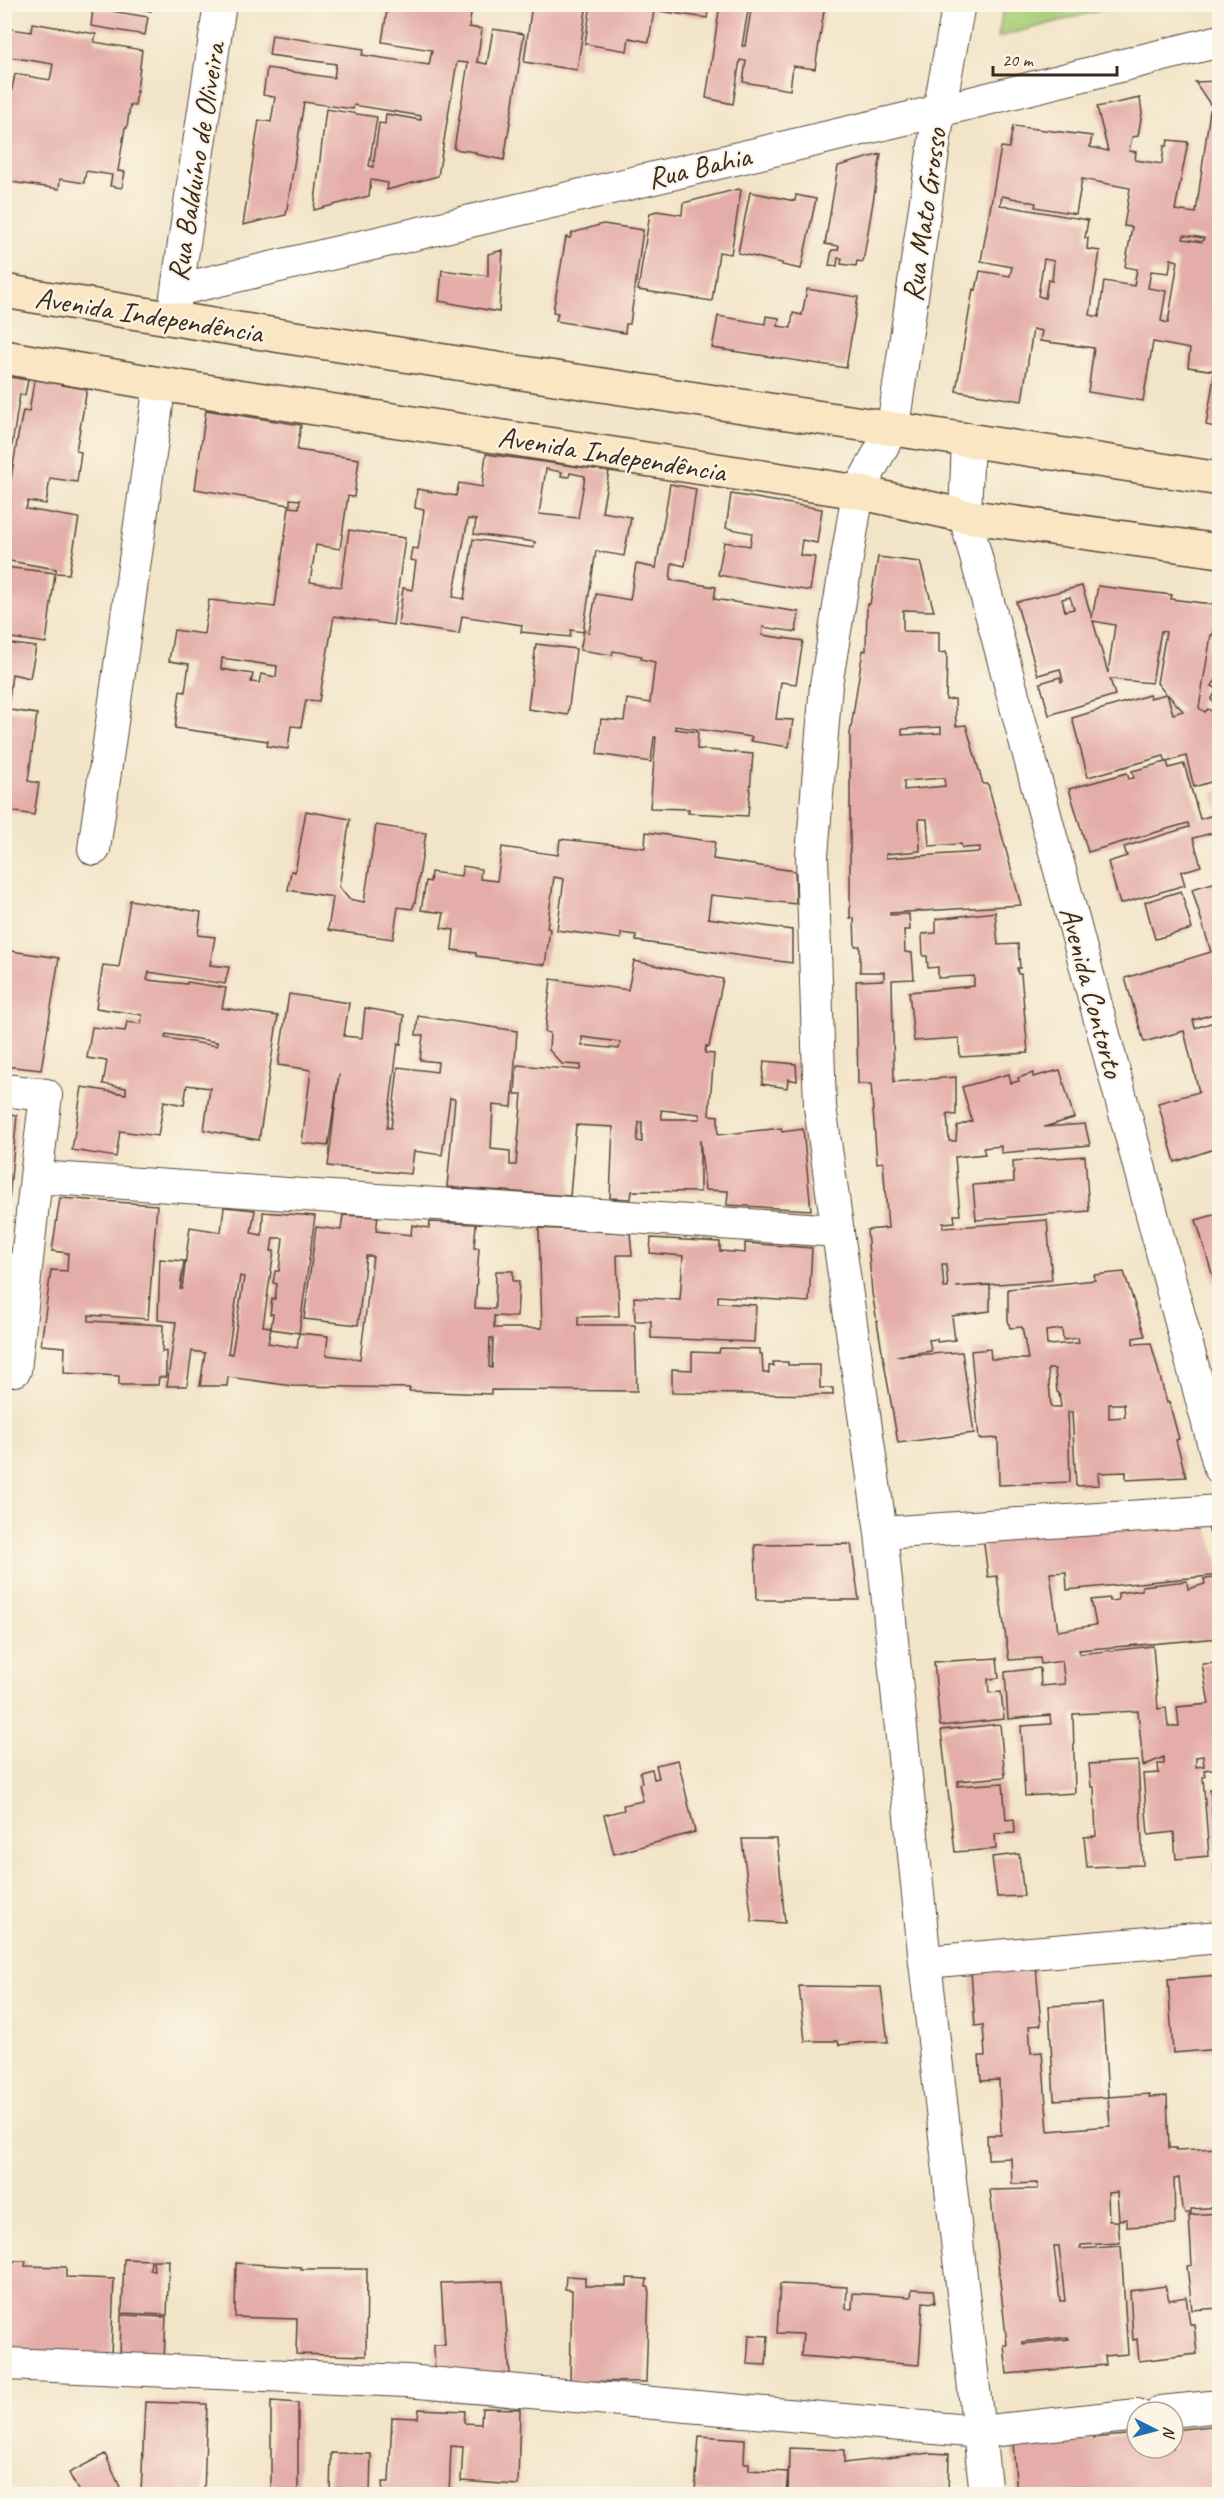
<svg xmlns="http://www.w3.org/2000/svg" width="1224" height="2499" viewBox="0 0 1224 2499" font-family="Caveat,sans-serif">
<rect width="100%" height="100%" fill="#fcf5e5"/>
<filter id="ink" filterUnits="userSpaceOnUse"><feTurbulence type="fractalNoise" baseFrequency=".0167" numOctaves="2"/><feDisplacementMap in="SourceGraphic" scale="12" xChannelSelector="R" yChannelSelector="G"/><feConvolveMatrix kernelMatrix="1 2 1 2 8 2 1 2 1" color-interpolation-filters="sRGB"/></filter>
<filter id="wash" filterUnits="userSpaceOnUse"><feTurbulence type="fractalNoise" baseFrequency=".008" numOctaves="4" result="noise"/><feDisplacementMap in="SourceGraphic" scale="24" xChannelSelector="R" yChannelSelector="G"/><feGaussianBlur stdDeviation="1.35" result="paint"/><feColorMatrix in="noise" values="0 0 0 0 0 0 0 0 0 0 0 0 0 0 0 0 0 1.4 0 .05"/><feComposite in="paint" operator="in"/></filter>
<g filter="url(#wash)">
<rect width="100%" height="100%" fill="#f2e4c8"/>
<path fill="#a7cd78" stroke="#717c4b" stroke-width="1.5" d="M1004 5V4L1120 5 998 37Z"/>
<g id="blocks">
<path fill="#e4ada9" fill-rule="evenodd" d="M122 4H152L151 11Z
M388 4H442V9L471 14 469 27 482 29 477 62 487 64 493 29 524 34 504 160 475 154 476 152 454 149 468 63 457 62 438 176 387 190 388 183 371 180 369 196 314 210 326 109 377 117 369 166 373 167 379 123 385 124 386 114 421 120V116L354 105 353 109 304 102 286 215 243 225 259 120 271 122 275 97 263 95 267 68 334 78 336 64 269 55 272 35 364 49 362 55 429 65 432 50 382 42Z
M532 4H587L577 70 524 62Z
M591 4H655L649 42 629 38 627 51 585 44Z
M660 4H709L707 18 659 11Z
M720 4H749L742 46H745L752 4H825L815 69 793 66 790 90 743 82 746 61 740 60 733 104 706 98Z
M882 4H907V9Z
M93 8 148 17 145 35 91 26Z
M32 23 96 34 94 42 142 50 135 106 130 105 127 128H125L118 171 125 172 122 188 110 186 112 175 86 171 84 183 60 179 59 189 4 181V92L11 94 15 74 50 80 53 64 4 56V28L31 32Z
M1220 81V428L1206 425 1215 371 1188 367 1190 349 1153 342 1143 401 1088 392 1094 348 1040 341 1042 331 1033 329 1022 401 956 391 973 289 976 290 980 271 1010 276 1012 267 981 261 1001 147 1009 148 1013 126 1092 136 1090 147 1108 151 1097 107 1140 98 1142 113 1138 136 1132 137 1129 151 1136 152 1135 160 1162 164 1164 146H1167L1168 140 1188 142 1175 210 1196 213 1210 110H1214L1195 82ZM1082 179 1130 188 1124 226 1132 227 1125 267 1137 269 1134 286 1104 281 1099 317 1090 315 1100 251 1087 249 1088 238H1085L1088 220 1000 205 1002 196 1036 203 1035 207 1076 214ZM1184 235 1204 238 1202 242 1183 239ZM1044 259 1054 261 1052 281 1048 280 1045 298 1038 296ZM1171 259 1178 261 1168 323 1161 321 1166 291 1148 288 1151 271 1169 273Z
M881 154 863 262 857 261 856 266 841 264 842 258H838L837 266 829 265 832 250H838L839 246 825 244 838 166Z
M738 189 741 190 731 254 719 252 712 301 638 290 650 213 657 211 682 215 683 203Z
M750 192 795 201 796 195 816 199 801 269 782 265V263L738 253Z
M603 224 643 230 630 324H626L625 333 556 321 558 313 553 312 566 237 570 238 572 233Z
M503 250 499 312 439 301 442 270 488 276V254Z
M807 289 858 297 846 368 712 348 718 316 765 324 766 316 779 318 778 326 791 328 793 313 802 315Z
M4 376 28 380 25 395 20 394 7 477H4Z
M35 376 62 380 61 385 87 389 76 451 81 452 77 482 50 478 46 504 28 501 26 509 79 518 69 574 56 573V569L4 560V533L11 499 8 498 17 441 23 411 29 412Z
M206 410 301 425 297 450 359 459 354 497 348 496 340 549 316 545 310 582 341 587 349 530 405 538 393 625 334 616 319 701 306 700 301 727 291 726 288 749 267 746 268 741 175 728 180 691 185 692 189 664 169 661 174 630 204 634 209 600 275 607 289 507 299 508 300 500 290 499V505L195 489ZM222 658 277 666 276 677 261 674 259 683 251 682 253 674 221 669Z
M486 454 609 471 602 512 631 517 624 556 596 551 583 632 571 630 570 637 521 632 522 625 462 616 459 634 398 625 403 588 412 590 416 561 410 560 412 548 418 549 424 510 415 508 417 489 456 496 459 483 482 487ZM546 469 562 472 561 476 569 477 570 473 585 476 578 518 539 514ZM468 519 476 520 474 534 535 542 534 548 473 539 464 599 453 597Z
M670 484 696 489 685 566 672 563 670 580 716 587 714 599 799 612 796 632 763 627 762 635 803 641 796 684 781 682 776 719 793 720 789 747 750 741 752 737 675 726V729L698 732 697 749 753 754 748 816 688 813 689 809 650 808 656 737H654L651 762 597 754 601 719 624 721 627 699 650 703 655 662 641 659 642 656 613 651 612 655 580 650 584 631 589 632 596 594 630 600 636 564 656 568Z
M731 494 822 509 817 543 802 540 800 555 815 557 810 591 718 575 724 542 750 546 752 533 726 528Z
M878 557 920 562 934 611 903 610V631L939 632V653L946 652 947 655 946 700 955 699 956 726 966 725 983 784H988L1021 905 890 913V915L909 914 910 930H904L905 952 912 953 914 979 892 980 894 1082 956 1077V1115L947 1114 949 1141H956L957 1126 972 1121 962 1087 1009 1074 1011 1083 1019 1081 1018 1078 1033 1073V1077L1060 1070 1074 1118 1044 1127 1085 1124 1090 1145 1001 1153V1146L983 1148 985 1154 955 1157 960 1215H954L955 1222 943 1223V1228L1047 1220 1052 1280 956 1287 990 1285V1311L952 1316 955 1340 937 1342V1339L929 1340 931 1351 896 1356 962 1352 974 1433 898 1443 872 1293 867 1230 888 1228 883 1162 877 1163 871 1084H858L856 981 884 980V972H860V946H855L854 918H850V734L863 650 866 651 867 604H870ZM941 727V733L902 735V729ZM944 778 945 786 904 790V781ZM919 819H927L929 846 961 844 962 848 980 847V852L886 858V854L920 851ZM942 1264H946L948 1288H944Z
M4 567 55 573 46 643 4 637Z
M1082 586 1092 618 1098 586 1172 595 1171 599 1219 605 1213 635H1211L1199 708 1205 712 1208 709 1220 717V786L1217 780 1194 787 1186 756 1167 762 1169 768 1184 764 1200 819 1220 813V831L1193 838 1201 866 1181 872 1185 885 1120 904 1108 862 1127 856 1124 847 1189 827 1188 823 1088 852 1069 789 1127 773 1129 779 1134 778 1132 771 1166 762 1164 756 1088 777 1072 718 1149 695 1150 698 1166 694 1157 683 1166 632 1161 631 1152 683 1110 679 1115 695 1049 715 1040 683 1060 677 1061 682 1063 681 1060 669 1038 675 1016 602ZM1070 597 1074 609 1065 611 1062 599ZM1093 621 1115 625 1108 673ZM1167 694 1183 711 1173 714Z
M4 643 36 647 30 678 12 674 9 699H4Z
M536 644 576 649 568 715 528 709Z
M1220 673V705L1211 700 1217 689 1212 686Z
M4 709 37 714 28 781 39 783 34 815 4 810Z
M1220 791V811H1219L1213 793Z
M306 811 350 819 339 887 349 899 364 902 376 825 426 833 415 902 412 909 398 907 393 939 328 930 333 897 288 890 291 871 295 872Z
M646 832 715 842 713 859 795 871 796 904 711 895 708 918 792 930V963L636 941V935L621 933V939L557 930 564 879 554 877 547 928 550 929 545 965 476 956V953L452 950 454 930 441 928 444 913 421 910 426 881 430 882 431 872 461 876 463 866 481 869 480 879 497 881 502 847 558 855 560 839 645 848Z
M1220 881V1012L1193 1020 1195 1028 1220 1020V1147L1175 1162 1158 1103 1199 1092 1184 1031 1144 1042 1125 978 1211 952 1192 889Z
M1181 891 1192 929 1155 939 1145 902Z
M130 900 201 912 198 935 215 937 210 965 229 967 225 984 149 972 147 980 187 984V982L226 988 222 1008 278 1016 259 1140 204 1130 210 1088 187 1085 184 1105 164 1101 158 1136 120 1131 116 1157 72 1150 82 1087 126 1094V1088L103 1084 107 1061 87 1058 92 1027 125 1031 127 1022 141 1024 142 1015 96 1008 103 965 119 967ZM166 1034 217 1042V1046L165 1038Z
M995 912 998 945 1018 944 1020 968H1017L1018 974H1021L1028 1053 960 1057 959 1038 914 1041 909 992 974 986V976L938 978V967L928 968 927 956H923L922 934 936 933V919Z
M4 950 59 958 41 1070 4 1066V994H8L9 988 4 987Z
M634 961 723 979 709 1047 706 1046 705 1053 714 1054 709 1115 718 1116V1135L781 1128 782 1132 803 1129 811 1210 727 1205 728 1191 705 1190 700 1140V1192L632 1191 631 1199 610 1198 613 1127 576 1125 570 1196 447 1187 455 1099 450 1098 442 1155 414 1151 411 1174 328 1166 339 1074 328 1146 302 1143 311 1070 278 1065 289 994 349 1003 344 1036 362 1038 365 1008 404 1015 401 1044 398 1043 387 1128H391L398 1067 437 1072 438 1062 420 1060 423 1035H416L418 1016 517 1031 512 1107 493 1105 491 1149 510 1151V1165H516L522 1094H515L517 1065 580 1070 581 1065 562 1064 549 1050 550 1033 545 1032 551 979 628 990ZM582 1037 620 1042 619 1049 582 1045ZM661 1110 700 1114V1119H662ZM639 1122H642V1142L637 1141Z
M764 1061 796 1064 797 1081 788 1079 787 1088 762 1084Z
M4 1114 17 1115 9 1199 4 1198Z
M1085 1156 1089 1211 976 1220 973 1185 1014 1182 1013 1161Z
M60 1198 157 1205 148 1319 89 1315V1321L163 1325 162 1352 166 1351V1377H159L158 1385H119V1376L64 1373 65 1347 41 1345 51 1270 67 1271 68 1253 52 1251Z
M224 1207 255 1210 251 1233 262 1235 263 1212 315 1216 299 1333 328 1336 326 1355 360 1359 373 1256H366L358 1325 304 1319 316 1227 341 1230 343 1215 378 1217 376 1231 411 1235 412 1225 429 1228 430 1222 476 1224 474 1248H479L475 1308 495 1309 496 1271H513V1281H519L517 1317 494 1316V1328H542L539 1228 630 1233 632 1255H617L619 1316 578 1317V1325H635L637 1391 491 1390V1394L409 1391 410 1388 293 1386 228 1377 227 1386H200L205 1353 192 1351 187 1386H167L176 1322 158 1320 160 1259 184 1261 180 1289H182L190 1227 221 1232ZM273 1238H283L279 1271H275L273 1283 277 1284 275 1299H272L270 1314H273L271 1329 299 1333 297 1348 268 1343 271 1327 263 1326 274 1251H271ZM240 1276 244 1277 232 1354 228 1353ZM490 1338H493L492 1368 489 1367Z
M1220 1213V1297H1219L1196 1220Z
M651 1238 720 1242V1251L745 1253V1243L812 1248 809 1302 718 1296V1303L756 1305 754 1342 651 1338V1321H635L634 1297 680 1300 683 1256 650 1253Z
M1124 1272 1145 1336 1133 1338V1344L1151 1343 1167 1403 1169 1402 1179 1439 1176 1440 1186 1477 1126 1480V1472L1098 1473 1099 1485 1076 1486 1072 1412H1068L1070 1482 999 1485 998 1438 979 1439 971 1351 990 1349 991 1359H1028L1022 1327 1010 1328 1008 1320V1289L1095 1280 1094 1275ZM1062 1329 1063 1340 1078 1338 1079 1343 1047 1345 1046 1331ZM1048 1369H1055L1057 1392 1059 1393 1061 1407H1051ZM1109 1404H1124L1125 1417 1109 1418Z
M720 1348 760 1349V1354H762L763 1373H769V1366H774L773 1362H788V1365H820V1388H833V1395L672 1393V1369L692 1370V1352L719 1353Z
M1204 1513 1220 1568V1575L1067 1590 1066 1572 1050 1573 1058 1631 1096 1625 1091 1600 1109 1598 1110 1601 1118 1600V1593L1142 1590V1586L1187 1581 1188 1589 1205 1584 1204 1579 1217 1578 1220 1586V1638L1079 1650 1080 1654 1153 1646 1158 1709 1166 1708 1168 1726H1179L1177 1707 1209 1704 1202 1664 1220 1663V1768L1204 1770 1205 1776 1203 1777 1209 1856 1176 1859 1174 1832 1148 1835 1143 1774 1159 1773 1158 1764H1164V1757L1143 1766 1138 1711 1073 1714 1075 1793 1025 1796 1021 1726 1051 1724 1050 1715 1008 1719 1005 1672 1040 1668 1041 1686 1065 1684 1062 1661 1041 1664 1040 1658 1009 1660 997 1576 988 1577 983 1535ZM1203 1756 1204 1766 1196 1767V1757Z
M851 1544 859 1600H757L755 1545Z
M997 1658 999 1678 988 1679 989 1693 1001 1692 1004 1719 940 1726 934 1662Z
M1000 1724 1005 1777 958 1781V1786L1003 1783 1006 1820 1014 1819 1015 1833 995 1834 996 1849 955 1852 941 1730Z
M678 1760 695 1832 614 1854 604 1815 624 1810 623 1805 643 1801 639 1784 642 1783 640 1772 652 1769 654 1779 659 1778 656 1765Z
M1138 1761 1143 1865 1087 1867 1084 1837 1096 1836 1094 1787H1091L1089 1764Z
M1220 1788V1892H1216L1214 1864H1217L1210 1789Z
M742 1839H777L785 1923 752 1921Z
M1019 1854 1024 1896 997 1897 992 1857Z
M1036 1966 1041 2025 1029 2026 1031 2053 1042 2052 1048 2131 1110 2126 1108 2097 1054 2100 1049 2006 1102 2003 1108 2097 1150 2094 1149 2097 1167 2096 1169 2148H1176V2150L1220 2148V2207L1191 2209V2213H1185L1182 2209 1179 2178 1174 2179 1175 2224 1127 2227V2219L1119 2220 1117 2192 1108 2193 1109 2221H1118L1120 2243 1081 2245 1080 2249 1121 2246 1128 2354 1105 2356 1106 2365 1007 2374 1004 2345H1007L990 2190 1038 2189V2183L1012 2184 1011 2158 988 2159 987 2135H1001L999 2080 981 2081 979 2056H985L983 2025 975 2026 971 1971ZM1054 2246H1059L1065 2301H1060ZM1068 2337 1069 2339 1023 2344 1022 2342Z
M1220 1975V2049L1173 2053 1168 1979Z
M799 1986 881 1987 888 2042H864L839 2045 838 2041H805Z
M1220 2213V2308L1192 2310 1187 2266 1192 2265 1189 2215Z
M124 2259 151 2260 150 2270 154 2271 153 2260H169L167 2315 122 2313Z
M13 2261H26L25 2266 66 2267V2277L114 2279 111 2355 4 2353V2265H13Z
M236 2263 301 2267V2269H367L366 2356 296 2354 297 2319 235 2317Z
M566 2276 585 2277V2286H627V2278L647 2279 646 2287H649L646 2382 570 2381 572 2290 565 2289Z
M503 2281 510 2375 435 2373 434 2345H445L441 2283Z
M780 2284 847 2287 846 2309H852L853 2293 911 2297 912 2289 933 2290 935 2303 923 2302 919 2365 801 2356 803 2334 777 2333Z
M1165 2286 1169 2300 1186 2297 1190 2324H1194L1197 2354 1139 2361 1137 2339 1133 2340 1130 2291Z
M121 2315 166 2317 164 2359 120 2357Z
M749 2335 768 2336 766 2365 747 2364Z
M271 2401 298 2403V2492H271Z
M145 2402 207 2404 204 2494H141Z
M482 2408 520 2409 518 2485 461 2481 463 2447 451 2446 449 2494H383L382 2482H389L392 2417 418 2418 419 2409 465 2411 464 2423 481 2424Z
M1220 2425V2494H1017L1013 2442 1093 2433V2438L1137 2434V2448H1173V2430Z
M699 2436 745 2439 744 2463H749V2470L788 2472 786 2494 695 2492Z
M789 2448 844 2450V2463L930 2453 949 2454 948 2494H788Z
M331 2453 371 2454 370 2494H330Z
M105 2454 123 2494H80L69 2473Z"/>
</g>
</g>
<g filter="url(#ink)">
<use href="#blocks" fill-opacity="0" stroke="#564638" stroke-width="1.5"/>
<g fill="none" stroke-linecap="round" stroke-linejoin="round">
<g stroke="#564638" stroke-width="34">
<path id="street" d="M959 4 939 111 893 427 858 492 826 685 812 855 820 1107 881 1533 925 1962 986 2494
M177 290 939 111 1220 41
M174 310 220 4
M968 439 965 516 1220 1468
M94 849 160 384
M4 1090 46 1095 36 1177
M4 1370H15L36 1177 838 1231
M881 1533 1220 1511
M925 1962 1220 1937
M7 2364 407 2381 979 2432 1137 2415
M1161 2412 1220 2406"/>
</g>
<g stroke="#564638" stroke-width="36">
<path id="secondary" d="M4 291C409 359 815 415 1220 479
M4 357 160 384 858 492 965 516 1220 551"/>
</g>
<use href="#street" stroke="#fff" stroke-width="32"/>
<use href="#secondary" stroke="#fbe6c4" stroke-width="33"/>
</g>
</g>
<g text-anchor="middle" stroke-width="4.5" stroke-linejoin="round" paint-order="stroke">
<g font-size="30" fill="#3b2a1e" stroke="#fcf5e5">
<text transform="translate(196 162) rotate(-81)" y="10">Rua Balduíno de Oliveira</text>
<text transform="translate(699 167) rotate(-13)" y="10">Rua Bahia</text>
<text transform="translate(924 215) rotate(-82)" y="10">Rua Mato Grosso</text>
<text transform="translate(149 315) rotate(9)" y="10">Avenida Independência</text>
<text transform="translate(612 454) rotate(9)" y="10">Avenida Independência</text>
<text transform="translate(1092 992) rotate(75)" y="10">Avenida Contorto</text>
</g>
</g>
<rect width="1224" height="2499" fill="none" stroke="#fcf5e5" stroke-width="24"/>
<g transform="translate(1155 2430) rotate(96)"><circle r="28" fill="#fcf5e5" stroke="#afa495" stroke-width="1.5"/>
<path d="M0-4.5L10 22L0 15L-10 22Z" fill="#1f6fb2"/>
<text y="-9" font-size="16" font-weight="bold" text-anchor="middle" fill="#3b2a1e">N</text>
</g>
<path d="M993 66v9h124v-9" fill="none" stroke="#3b2a1e" stroke-width="3"/>
<text x="1002" y="66" font-size="18" fill="#3b2a1e" stroke="#fcf5e5" stroke-width="4.5" paint-order="stroke">20 m</text>
</svg>
